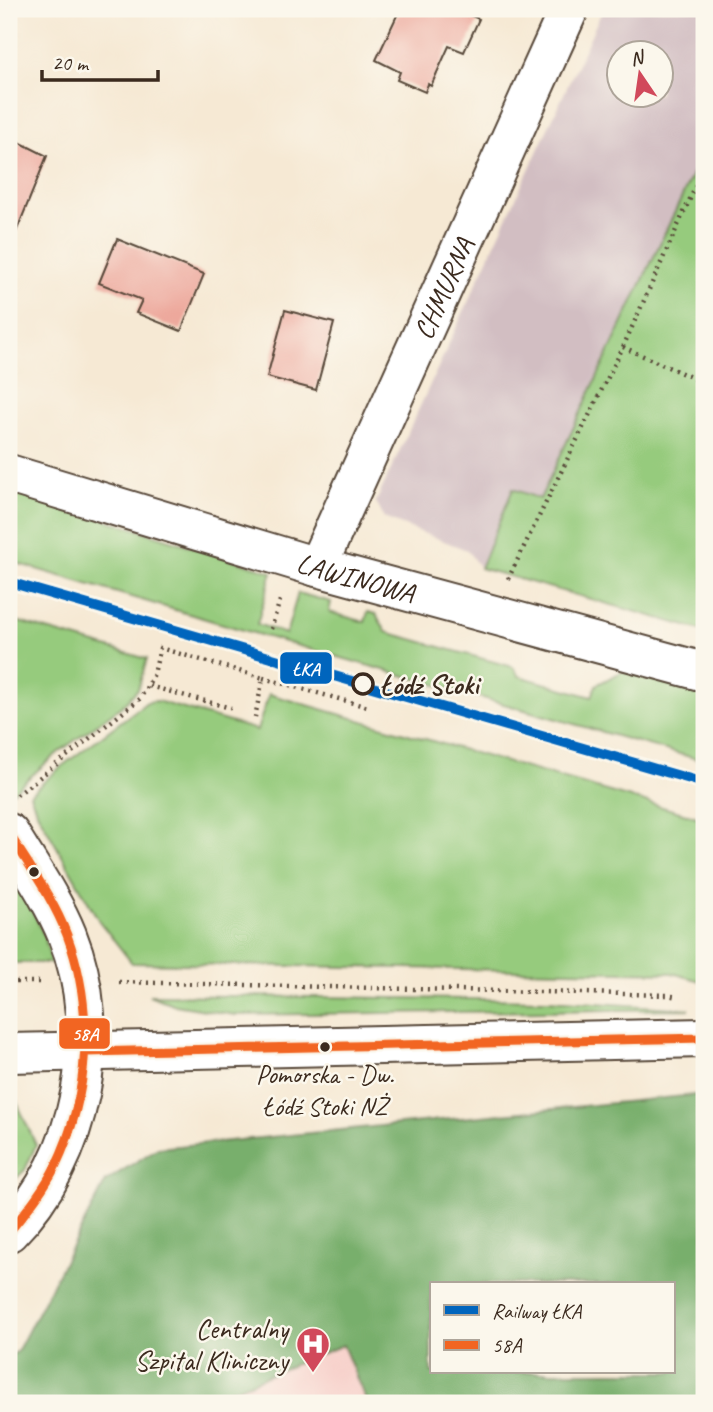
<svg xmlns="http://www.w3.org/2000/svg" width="713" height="1412" viewBox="0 0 713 1412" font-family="Caveat,sans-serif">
<rect width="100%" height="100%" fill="#fbf7ec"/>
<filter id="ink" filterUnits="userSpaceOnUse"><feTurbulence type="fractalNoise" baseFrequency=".0143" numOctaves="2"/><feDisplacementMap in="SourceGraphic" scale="14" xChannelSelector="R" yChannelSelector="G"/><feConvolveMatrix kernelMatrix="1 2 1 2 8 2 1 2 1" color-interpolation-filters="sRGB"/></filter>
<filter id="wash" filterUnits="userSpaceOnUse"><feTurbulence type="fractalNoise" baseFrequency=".00686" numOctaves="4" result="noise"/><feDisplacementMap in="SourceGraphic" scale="28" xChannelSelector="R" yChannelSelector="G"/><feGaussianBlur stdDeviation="1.57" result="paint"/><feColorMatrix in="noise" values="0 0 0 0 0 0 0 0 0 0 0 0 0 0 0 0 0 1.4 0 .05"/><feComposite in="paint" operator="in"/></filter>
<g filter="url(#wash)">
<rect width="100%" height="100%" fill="#f6e9d4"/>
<path fill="#f7d0ca" d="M343 1345 367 1403H199Z"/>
<path fill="#d2bec2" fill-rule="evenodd" d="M603 9H704V150L539 500 513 490 480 568 467 550 384 518 376 502ZM618 52H660V94H618Z"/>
<path fill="#96cb7d" stroke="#687a4e" stroke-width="2" d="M704 150V631L480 568 513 489 540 499Z
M9 489 272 572 257 624 286 634 298 593 331 602 329 612 365 622 368 612 376 614 386 632 513 667 519 676 592 697 596 685 625 670 704 691V761L250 632 9 561Z
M9 619 147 659 138 689 122 706 59 752 9 795Z
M269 694 704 819V982L672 973 132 963 99 921 36 810 30 794 62 766 147 702 157 701 257 730Z
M9 870C26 900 45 927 51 963H9Z
M149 995 548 1000 690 1009 235 1015 175 1005Z
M9 1085 36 1145 25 1170 9 1185Z"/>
<path fill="#78af6c" stroke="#5a6c45" stroke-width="2" fill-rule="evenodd" d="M704 1094V1403H367L343 1345 199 1403H9V1356L17 1352 106 1181 158 1148ZM431 1284H673V1372H431Z"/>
<g id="blocks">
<path fill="#eda89c" d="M400 9H456L479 19 464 52 449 46 431 86 428 84 425 92 397 80 400 72 376 60Z
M9 137 47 156 10 247H9Z
M117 239 204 274 181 331 136 313 142 300 99 283Z
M285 310 334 323 316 390 267 377Z"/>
</g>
</g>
<g filter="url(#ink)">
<use href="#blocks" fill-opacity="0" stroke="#574739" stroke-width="2"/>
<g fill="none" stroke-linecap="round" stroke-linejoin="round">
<g stroke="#574739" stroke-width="42">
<g id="minor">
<path id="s1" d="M9 474 317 567 704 672"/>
<path id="s2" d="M317 567 569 9"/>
<path d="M9 833C28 864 54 902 67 935 106 1032 83 1158 9 1232"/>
<path d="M9 1053 704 1038"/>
</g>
</g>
<path stroke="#574739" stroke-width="4.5" stroke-dasharray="2 5" stroke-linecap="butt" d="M623 347 704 383
M508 579 623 347 704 168
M271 629 281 597
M263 678 368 707
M149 686 231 708
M17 795 140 699 154 674 160 648 263 678 255 717
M9 982H40
M119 982 668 995 677 997"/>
<use href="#minor" stroke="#fff" stroke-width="38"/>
<g stroke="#fbf7ec" stroke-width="14">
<path id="bus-1" d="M9 833C29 866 53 898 67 935 95 1010 90 1095 55 1167 43 1191 26 1212 9 1232
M86 1052 704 1038"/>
</g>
<use href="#bus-1" stroke="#f26522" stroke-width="9"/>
<g stroke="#fbf7ec" stroke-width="16">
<path id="rail-1" d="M9 582 704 783"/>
</g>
<use href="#rail-1" stroke="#0065bd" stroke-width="10"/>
</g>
</g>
<defs>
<g id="hospital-pin" transform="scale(1.75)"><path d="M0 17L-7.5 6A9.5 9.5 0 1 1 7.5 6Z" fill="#d1495b" stroke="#fbf7ec"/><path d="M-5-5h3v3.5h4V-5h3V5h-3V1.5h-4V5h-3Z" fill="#fff"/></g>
</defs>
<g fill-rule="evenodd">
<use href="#hospital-pin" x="313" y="1344"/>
</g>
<circle fill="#fbf7ec" stroke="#3b2a1e" stroke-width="3.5" cx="363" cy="684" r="10"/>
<g fill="#3b2a1e" stroke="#fbf7ec" stroke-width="2.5">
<circle cx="34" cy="872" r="6"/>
<circle cx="325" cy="1047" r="6"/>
</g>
<g text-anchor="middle" stroke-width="5" stroke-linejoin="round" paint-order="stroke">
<g font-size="26" fill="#3b2a1e" stroke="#fbf7ec">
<text x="325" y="1083">Pomorska - Dw.<tspan x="325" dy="32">Łódź Stoki NŻ</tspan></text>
</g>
<g font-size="28" fill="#3b2a1e" stroke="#fbf7ec">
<text dy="10" stroke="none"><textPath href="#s2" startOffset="306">CHMURNA</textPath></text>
<text dy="10" stroke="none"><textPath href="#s1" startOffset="362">LAWINOWA</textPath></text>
</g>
<g font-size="28" font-weight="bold" fill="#3b2a1e" stroke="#fbf7ec" text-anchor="start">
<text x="380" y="694">Łódź Stoki</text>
</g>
<g font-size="28" fill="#3b2a1e" stroke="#fbf7ec" text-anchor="end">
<text x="288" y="1338">Centralny<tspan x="288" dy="32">Szpital Kliniczny</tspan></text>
</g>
</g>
<g stroke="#fbf7ec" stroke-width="2.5">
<rect x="279" y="651" width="54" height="34" rx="7" fill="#0065bd"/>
<rect x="58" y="1017" width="53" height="33" rx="7" fill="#f26522"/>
</g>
<g font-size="19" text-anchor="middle" font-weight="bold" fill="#fff">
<text x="306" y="675">ŁKA</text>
<text x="85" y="1040">58A</text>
</g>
<rect width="713" height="1412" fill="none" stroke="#fbf7ec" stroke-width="35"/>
<rect x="430" y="1282" width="245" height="91" fill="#fbf7ec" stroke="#aea59a" stroke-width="2"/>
<rect x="444" y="1305" width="35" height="10" fill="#0065bd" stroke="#aea59a" stroke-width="2"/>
<text x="492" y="1318" font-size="21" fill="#3b2a1e">Railway ŁKA</text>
<rect x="444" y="1340" width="35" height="10" fill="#f26522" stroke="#aea59a" stroke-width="2"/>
<text x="492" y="1352" font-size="21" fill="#3b2a1e">58A</text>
<g transform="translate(640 74) rotate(347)"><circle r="33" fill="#fbf7ec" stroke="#aea59a" stroke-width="2"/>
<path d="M0-5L12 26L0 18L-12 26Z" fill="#d1495b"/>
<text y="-10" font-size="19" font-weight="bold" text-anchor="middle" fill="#3b2a1e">N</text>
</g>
<path d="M42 70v10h116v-10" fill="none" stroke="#3b2a1e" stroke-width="3.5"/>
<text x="52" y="70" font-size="21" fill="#3b2a1e" stroke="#fbf7ec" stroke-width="5" paint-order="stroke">20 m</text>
</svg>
